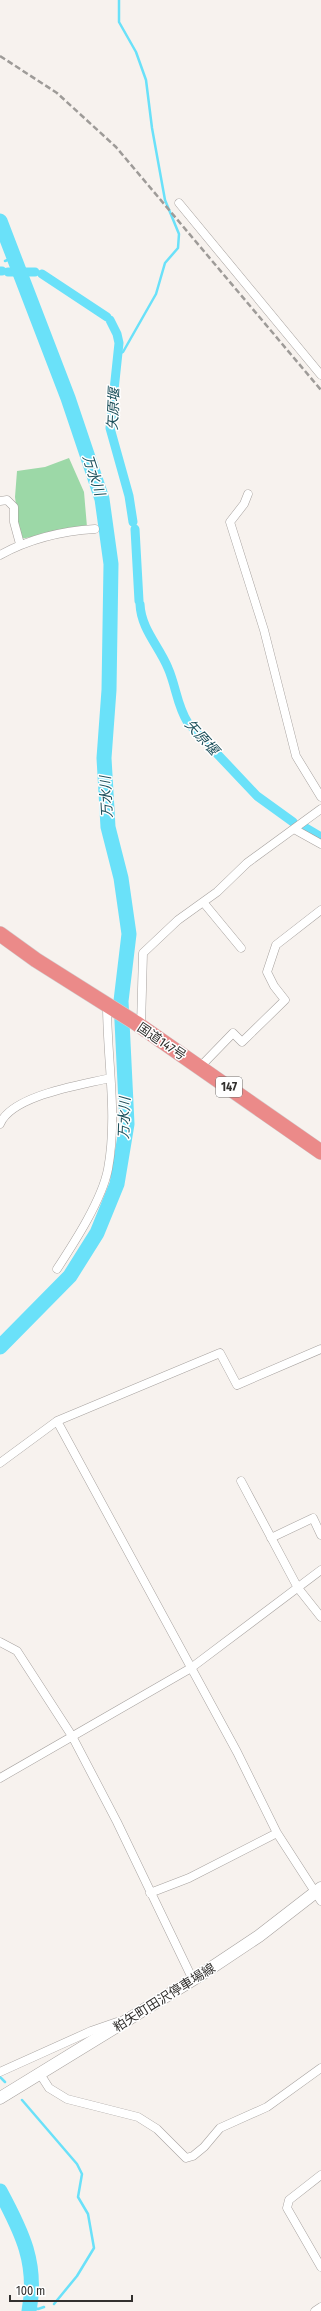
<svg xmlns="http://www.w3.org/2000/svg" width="321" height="2311" viewBox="0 0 321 2311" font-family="'Fira Sans Condensed','Noto Sans JP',sans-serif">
<rect width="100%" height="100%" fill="#f7f2ee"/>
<path fill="#9cd8a7" d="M69 458 84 492 87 527 20 539 15 497 17 471 45 467Z"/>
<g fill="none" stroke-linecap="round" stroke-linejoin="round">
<path stroke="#6ae1f9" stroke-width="2.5" d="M5 261 15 257
M117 355 123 352 156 294 165 263 178 248 179 234 165 200 152 128 146 80 136 52 119 22V0
M0 2077 5 2082
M22 2100 77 2164 82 2174 78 2197 88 2214 94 2248 77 2276 54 2304
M29 2306 38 2309 44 2307"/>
<path stroke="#6ae1f9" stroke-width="9" d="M0 271H2
M8 272H35
M42 274 107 317
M110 320 117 334 119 343 110 428 129 496 133 522
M135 529 139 601
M140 604C141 629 159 646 168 668 176 686 177 706 188 723L257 796 293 822
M304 827 321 837"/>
<path stroke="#6ae1f9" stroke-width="15" d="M0 221 68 398 102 499 111 564 109 690 104 758 108 827 121 878 129 934 121 1001 127 1124 117 1184 97 1233 70 1276 0 1347
M0 2191C22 2232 38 2264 29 2311"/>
<g stroke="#a7a29f" stroke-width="9">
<path id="street" d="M179 203 321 375
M248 494 244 504 230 522 264 630 296 756 321 797
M0 501 7 500 14 507V522L20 544
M0 555C29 539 62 531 95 529
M294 829 321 844
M203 902 241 948
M141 1026 143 953 178 920 217 892 247 863 321 809
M200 1067 233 1033 242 1042 285 1000 274 986 267 972 276 945 321 910
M0 1124C12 1095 82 1085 110 1078
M57 1269C74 1243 102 1200 108 1169 118 1115 107 1060 107 1005
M57 1421 237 1752 277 1833 321 1901
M0 1463 57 1421 220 1353 237 1385 321 1349
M241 1481 298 1588 321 1617
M271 1538 313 1518 321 1535
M0 1642 17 1651 72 1736 117 1822 193 1980
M0 1778 191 1668 321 1570
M150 1893 189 1878 277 1833
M0 2072 91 2031 117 2022
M40 2074 49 2088 67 2099 138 2117 157 2129 186 2158 193 2156 204 2147 220 2128 267 2107 321 2068
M321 2175 289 2200 287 2208 321 2267
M315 2311 321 2307"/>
</g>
<g stroke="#a7a29f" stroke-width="13">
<path id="secondary" d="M0 2098 199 1976 259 1936 321 1888"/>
</g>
<g stroke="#d2d1d1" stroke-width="16">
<path id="highway" d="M0 934 36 960 136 1023 321 1152"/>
</g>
<use href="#street" stroke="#fff" stroke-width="8"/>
<use href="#secondary" stroke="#fff" stroke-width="12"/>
<use href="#highway" stroke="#eb8a89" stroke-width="15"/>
<path stroke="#9e9b98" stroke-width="2.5" stroke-dasharray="6 3" stroke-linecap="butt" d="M0 56 57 93 116 147 321 390"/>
</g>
<g text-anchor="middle" stroke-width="3" stroke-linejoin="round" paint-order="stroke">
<rect fill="#fff" stroke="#706e6d" stroke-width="1" x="216" y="1077" width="26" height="20" rx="3"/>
<g font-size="12" font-weight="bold" fill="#32302e">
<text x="229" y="1091">147</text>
</g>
<g font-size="13" fill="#32302e" stroke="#fff">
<text transform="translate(162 1041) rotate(34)" y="5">国道147号</text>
<text transform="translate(164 1997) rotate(-32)" y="5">粕矢町田沢停車場線</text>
</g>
<g font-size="14" font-style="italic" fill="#1d505b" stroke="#fff">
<text transform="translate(113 409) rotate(-87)" y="5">矢原堰</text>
<text transform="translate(94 475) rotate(72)" y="5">万水川</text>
<text transform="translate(202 737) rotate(48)" y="5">矢原堰</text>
<text transform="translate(106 797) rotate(-93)" y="5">万水川</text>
<text transform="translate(124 1118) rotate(-88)" y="5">万水川</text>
</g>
</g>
<path d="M10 2295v6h122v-6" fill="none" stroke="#32302e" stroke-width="2"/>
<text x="16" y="2295" font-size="12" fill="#32302e" stroke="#ffffff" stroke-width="3" paint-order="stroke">100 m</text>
</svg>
